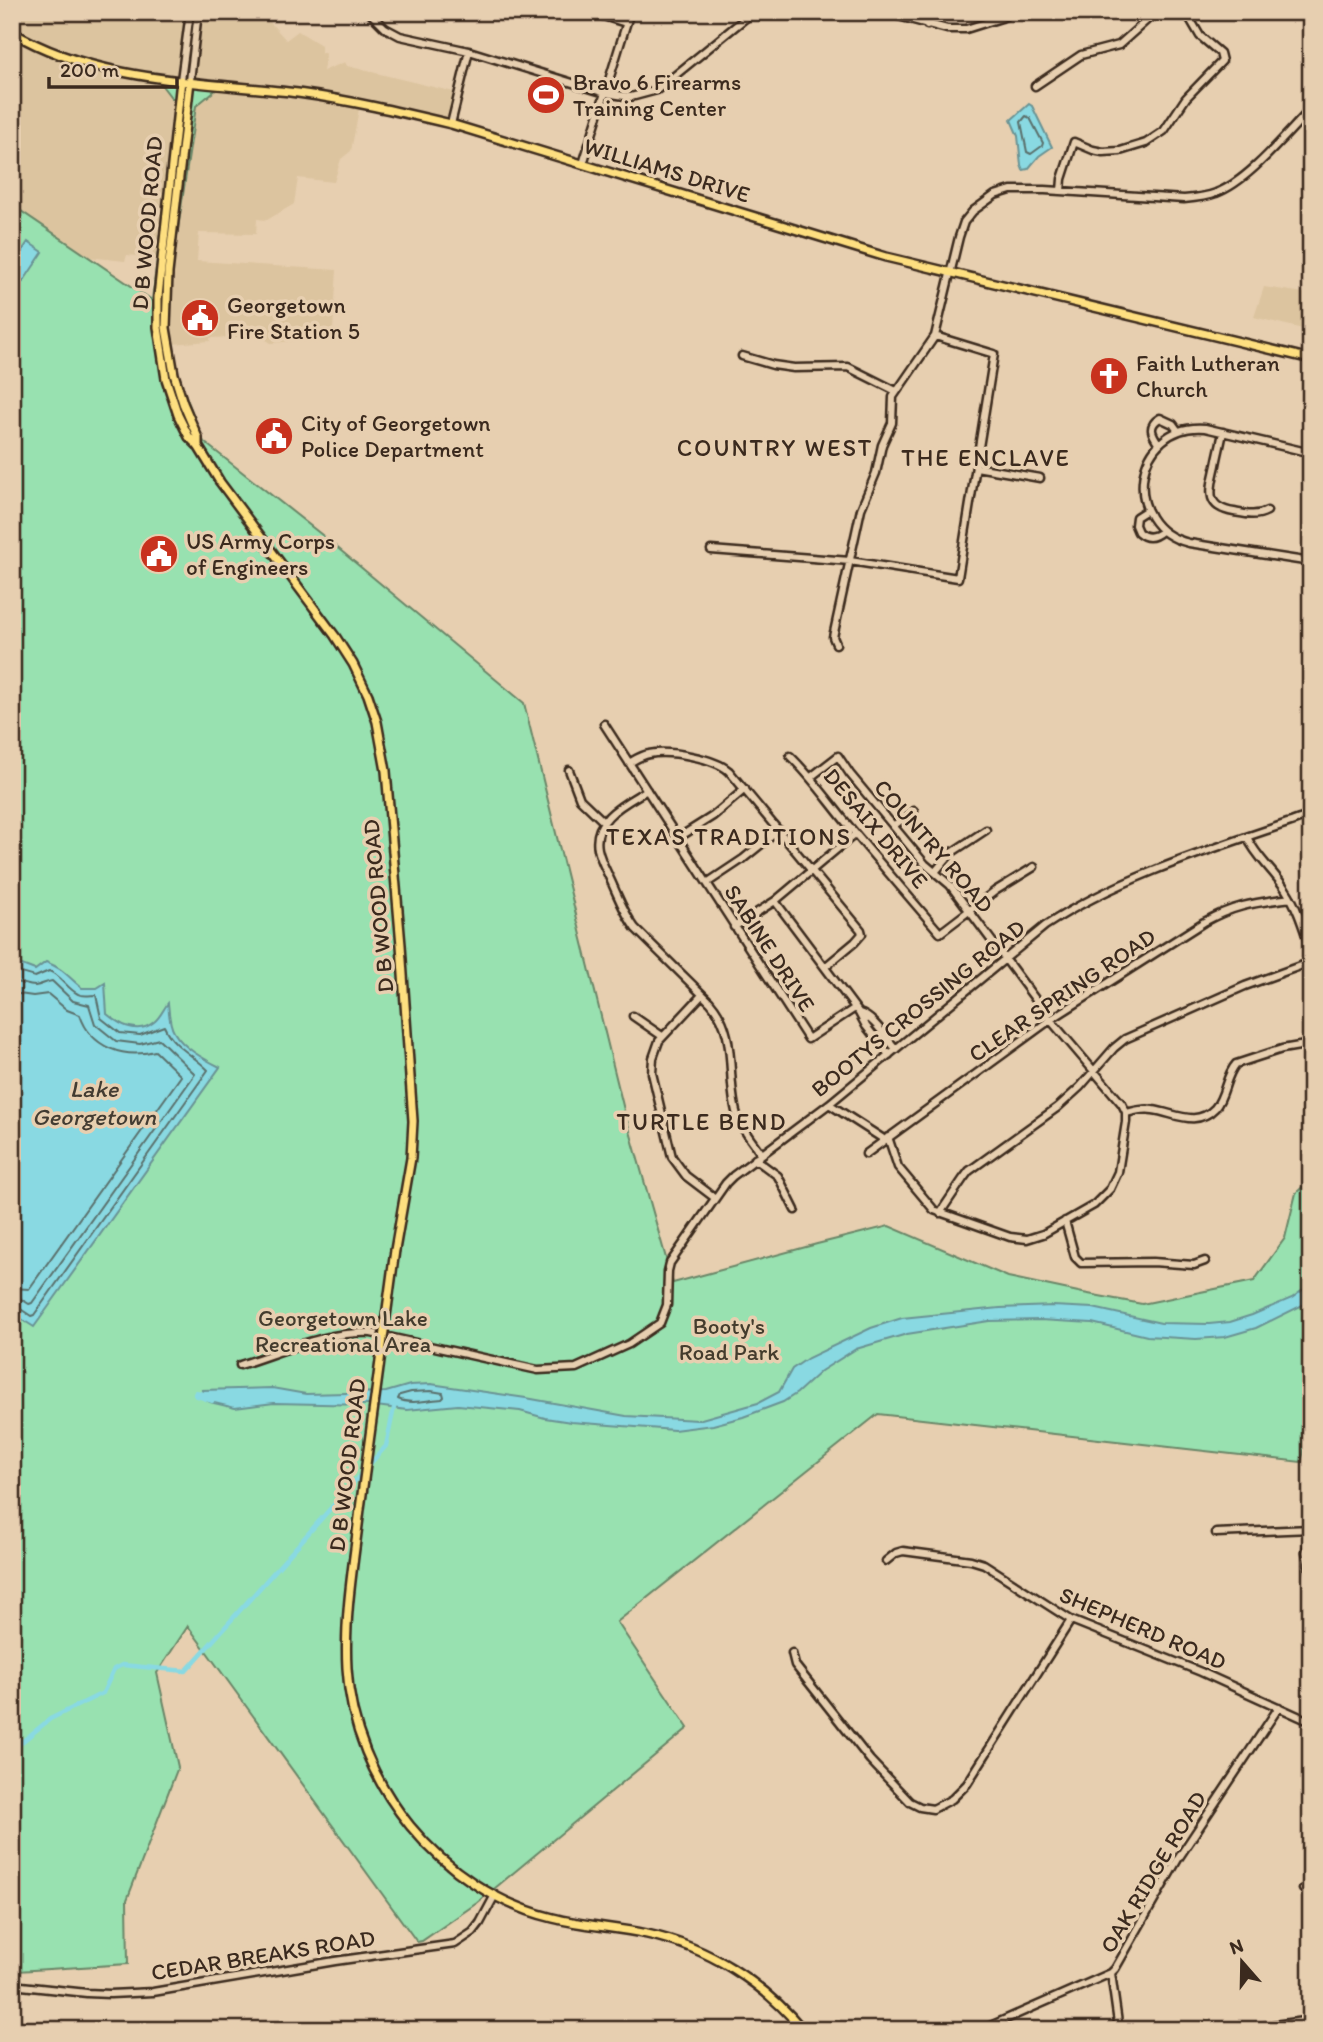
<svg xmlns="http://www.w3.org/2000/svg" width="1323" height="2042" viewBox="0 0 1323 2042" font-family="Itim,sans-serif">
<rect width="100%" height="100%" fill="#e7cfb0"/>
<filter id="ink" filterUnits="userSpaceOnUse"><feTurbulence type="fractalNoise" baseFrequency=".0143" numOctaves="2"/><feDisplacementMap in="SourceGraphic" scale="14" xChannelSelector="R" yChannelSelector="G"/><feConvolveMatrix kernelMatrix="1 2 1 2 8 2 1 2 1" color-interpolation-filters="sRGB"/></filter>
<g filter="url(#ink)">
<path fill="#dcc49f" d="M12 12H261L286 40 298 31 321 45V52L326 54 323 71 345 62 347 66 454 92 446 123 360 104 351 151 341 159 334 182 298 178 294 204 267 220 257 219 256 234 199 233 197 261 337 270 333 330 326 338 271 343 260 336 210 338V341L172 344 169 309 174 260 127 255 125 261 89 257 12 205Z
M1264 287 1311 294V331L1254 317Z"/>
<path fill="#98e1b0" stroke="#6a8667" stroke-width="2" d="M160 83 218 88 196 106 174 256 169 309 172 344 178 376 204 442 322 535 524 703 624 1110 673 1283 817 1244 889 1226 1008 1277 1083 1293 1142 1304 1254 1281 1285 1238 1296 1193 1311 1179 1308 1191 1311 1239V1284L1301 1292 1311 1295V1425L1301 1462 878 1414 617 1622 688 1728 477 1903 422 1941 417 1942 188 1626 157 1673 178 1767 127 1900 128 1964 17 1971 12 1970V205L152 300 176 104Z"/>
<path fill="#89d9e2" stroke="#6a9394" stroke-width="2" d="M1029 104 1032 106 1052 147 1039 156 1028 169 1023 170 1021 165 1018 136 1011 120Z
M28 242 43 252 23 282 12 275V266Z
M46 962C64 969 67 976 82 988H97L105 983 107 1014C120 1025 138 1035 154 1022 160 1018 164 1008 168 1003 169 1011 169 1024 174 1032 183 1048 204 1059 220 1067L34 1327 12 1313V967L22 965 35 970Z
M1311 1284V1300L1309 1302 1256 1328 1225 1337 1196 1339 1147 1336 1092 1323 1040 1320 989 1321 907 1334 856 1349 821 1371 797 1393 783 1402 743 1417 713 1425 674 1430 571 1422 545 1418 520 1411 458 1405 407 1410 368 1405 274 1403 235 1408 210 1402 203 1398 202 1390 272 1388 306 1394 386 1392 410 1385 431 1384 526 1398 626 1416 698 1420 758 1403 779 1392 792 1369 808 1358 871 1328 902 1318 1000 1308 1053 1306 1093 1308 1161 1323 1209 1324 1230 1322 1252 1315 1292 1298Z"/>
<g fill="none" stroke-linecap="round" stroke-linejoin="round">
<path stroke="#5a706c" stroke-width="2" d="M1026 116 1030 118 1043 143 1042 146 1031 154 1027 152 1021 122Z
M12 973H21L35 977 49 971C61 975 66 988 78 994 83 997 91 995 96 995L101 1018 120 1033 140 1035 164 1026C173 1047 194 1055 208 1070L34 1315 31 1316 19 1308 12 1307
M12 982C21 982 27 986 35 986 41 985 46 982 52 981L73 1001 89 1005 95 1024 116 1041 140 1044 159 1039 195 1074 32 1303 29 1304 21 1299 12 1298
M12 993 33 996 48 994 67 1010 80 1015C91 1048 124 1059 155 1051L181 1076 29 1289 12 1288
M431 1391 443 1393 444 1397 442 1399C428 1400 410 1405 398 1399L400 1395 411 1392Z"/>
<path stroke="#89d9e2" stroke-width="4.5" d="M12 1750 50 1719 103 1693 114 1669 122 1665 186 1671 386 1446 395 1403"/>
<path stroke="#89d9e2" stroke-width="8" d="M197 1394 212 1399"/>
<g stroke="#3b2a1e" stroke-width="11">
<path id="minor" d="M369 12 385 28 400 36 469 51 605 93 631 97 657 90 753 12
M590 12 626 23
M883 12 947 29H966L1001 18 1013 12
M927 25 930 12
M181 80 190 12
M190 81 198 12
M1035 86 1081 55 1119 45 1156 12
M451 124 469 51
M583 164 630 12
M1061 191 1062 179 1074 142 1093 150 1103 152 1120 151 1146 143 1164 131 1186 98 1222 61 1220 53 1200 36 1186 12
M742 356 773 365 794 368 848 367 896 391
M1223 432C1221 443 1218 454 1216 465 1211 488 1203 507 1234 512 1245 514 1256 517 1267 511
M1159 444C1152 434 1147 426 1160 418L1173 424 1178 431
M1311 453 1205 428C1133 422 1118 527 1189 543L1311 562
M976 467 1040 478
M1147 510 1136 517 1135 525 1138 532C1146 539 1154 538 1162 531
M711 550 850 561 958 578 994 354 935 336
M1309 589 1311 579
M836 644 833 637 861 509 876 473 882 445 892 423 893 397 935 336 959 237 964 222 973 211 995 195 1011 190H1045L1184 199C1195 198 1206 197 1216 193 1249 181 1286 134 1311 109
M604 724 808 1039 855 1008
M790 756C812 777 829 802 849 826 879 862 909 897 940 933L995 891 1034 867
M629 763C636 759 642 755 649 754 670 750 714 758 729 771L861 930 862 934 855 942 825 967
M569 770 580 799 604 822
M811 777 838 756 850 774 925 864 950 885 1053 1023 1122 1104 1126 1112V1122L1118 1172 1110 1189 1094 1205 1043 1234 1027 1239 1010 1237 934 1210 898 1167 888 1137
M647 790C626 803 592 818 598 849 600 859 606 870 610 879 618 896 624 913 635 928L710 1002C737 1033 727 1070 735 1107 738 1125 751 1139 761 1154
M893 826 914 811
M1247 837C1256 857 1274 871 1286 890 1298 908 1304 930 1311 950
M678 838 713 816 745 789
M935 872 951 853 986 830
M707 883 743 859 779 830
M775 901 859 1013 866 1026 889 1055
M734 927 775 901 855 834
M702 995 659 1041 653 1058 652 1073 672 1157 686 1176 715 1198
M859 1013C874 1017 886 1038 896 1049
M633 1016 662 1036
M829 1104 885 1140
M1126 1113C1135 1111 1143 1108 1153 1110 1175 1113 1196 1128 1215 1108 1226 1095 1225 1076 1236 1064L1282 1049 1311 1044
M866 1154 1050 1020 1204 922C1236 904 1256 903 1291 898
M755 1159 778 1176 795 1210
M940 1213 963 1179 969 1171 1058 1107 1080 1087 1114 1048 1125 1039 1245 986 1311 962
M1065 1221 1075 1257 1081 1263 1153 1262 1194 1265 1205 1261
M240 1365C282 1352 326 1331 371 1333L538 1370 576 1368 629 1344 660 1323 667 1305 668 1271 670 1263 726 1183 733 1176 829 1104 1045 926C1124 874 1222 846 1311 815
M1216 1533 1311 1529
M1311 1533 1306 1552 1311 1578
M886 1561 896 1553 903 1551 971 1560 984 1564 1071 1620 1201 1672 1311 1722
M792 1653 795 1665 870 1760 910 1802 920 1807 933 1809 952 1799 967 1784 1071 1620
M1303 1889 1311 1887
M1111 1973 1119 2030
M12 1985 87 1993 110 1994 153 1992 335 1961 455 1944 473 1932 480 1923 495 1895
M981 2030 1111 1973 1115 1969 1178 1859 1279 1707
M1235 2030 1311 2020"/>
</g>
<g stroke="#3b2a1e" stroke-width="12">
<path id="major" d="M12 32C95 82 204 82 298 93 349 100 400 112 451 124L886 257 1311 359
M181 80 158 297V327L166 379 178 415 189 437 198 446 220 482 335 636 353 664 368 695 377 722 386 771 401 945 413 1121 411 1158 395 1250
M190 81 168 273 166 328 174 374 183 403 198 438V446
M360 1509C354 1561 344 1615 347 1668 353 1783 441 1891 553 1918 584 1926 616 1927 647 1934 708 1947 763 1982 803 2030"/>
</g>
<use href="#minor" stroke="#e7cfb0" stroke-width="6"/>
<use href="#major" stroke="#fedf80" stroke-width="7"/>
<g stroke="#3b2a1e" stroke-width="12" stroke-linecap="butt">
<path id="major-bridge" d="M360 1509 395 1250"/>
</g>
<use href="#major-bridge" stroke="#fedf80" stroke-width="7"/>
</g>
</g>
<defs>
<g id="stadium-disc" transform="scale(2.0125)"><circle r="9.5" fill="#c8321e" stroke="#e7cfb0"/><path d="M0-5a6.5 5 0 1 0 0 10a6.5 5 0 1 0 0-10ZM-3.5-1.8h7v3.6h-7Z" fill="#fff"/></g>
<g id="civic-disc" transform="scale(2.0125)"><circle r="9.5" fill="#c8321e" stroke="#e7cfb0"/><path d="M-.6-6.5H3V-4.5H.6V-3L4-1V1h2V6H-6V1h2V-1L-.6-3ZM-1.2 2.5V6h2.4V2.5Z" fill="#fff"/></g>
<g id="church-disc" transform="scale(2.0125)"><circle r="9.5" fill="#c8321e" stroke="#e7cfb0"/><path d="M-1.2-6h2.4v3.5h3.3v2.4h-3.3V6h-2.4V-.1h-3.3v-2.4h3.3Z" fill="#fff"/></g>
</defs>
<g fill-rule="evenodd">
<use href="#stadium-disc" x="546" y="95"/>
<use href="#civic-disc" x="200" y="318"/>
<use href="#church-disc" x="1109" y="376"/>
<use href="#civic-disc" x="274" y="436"/>
<use href="#civic-disc" x="159" y="554"/>
</g>
<g text-anchor="middle" stroke-width="7" stroke-linejoin="round" paint-order="stroke">
<g font-size="23" fill="#3b2a1e" stroke="#e7cfb0" text-anchor="start">
<text x="573" y="90">Bravo 6 Firearms<tspan x="573" dy="26">Training Center</tspan></text>
<text x="227" y="313">Georgetown<tspan x="227" dy="26">Fire Station 5</tspan></text>
<text x="1136" y="371">Faith Lutheran<tspan x="1136" dy="26">Church</tspan></text>
<text x="301" y="431">City of Georgetown<tspan x="301" dy="26">Police Department</tspan></text>
<text x="186" y="549">US Army Corps<tspan x="186" dy="26">of Engineers</tspan></text>
</g>
<g font-size="23" fill="#3b2a1e" stroke="#e7cfb0">
<text transform="translate(667 170) rotate(17)" y="8">WILLIAMS DRIVE</text>
<text transform="translate(147 223) rotate(-85)" y="8">D B WOOD ROAD</text>
<text transform="translate(876 828) rotate(50)" y="8">DESAIX DRIVE</text>
<text transform="translate(934 846) rotate(49)" y="8">COUNTRY ROAD</text>
<text transform="translate(378 906) rotate(-95)" y="8">D B WOOD ROAD</text>
<text transform="translate(770 948) rotate(57)" y="8">SABINE DRIVE</text>
<text transform="translate(1062 995) rotate(-34)" y="8">CLEAR SPRING ROAD</text>
<text transform="translate(918 1008) rotate(-39)" y="8">BOOTYS CROSSING ROAD</text>
<text transform="translate(347 1465) rotate(-83)" y="8">D B WOOD ROAD</text>
<text transform="translate(1143 1628) rotate(23)" y="8">SHEPHERD ROAD</text>
<text transform="translate(1153 1872) rotate(-59)" y="8">OAK RIDGE ROAD</text>
<text transform="translate(263 1955) rotate(-9)" y="8">CEDAR BREAKS ROAD</text>
</g>
<g font-size="23" fill="#443c2d" stroke="#e7cfb0">
<text x="343" y="1326">Georgetown Lake<tspan x="343" dy="26">Recreational Area</tspan></text>
<text x="729" y="1334">Booty's<tspan x="729" dy="26">Road Park</tspan></text>
</g>
<g font-size="24" letter-spacing="2" fill="#3b2a1e" stroke="#e7cfb0">
<text x="775" y="456">COUNTRY WEST</text>
<text x="986" y="466">THE ENCLAVE</text>
<text x="729" y="845">TEXAS TRADITIONS</text>
<text x="702" y="1130">TURTLE BEND</text>
</g>
<g font-size="24" font-style="italic" fill="#433c32" stroke="#e7cfb0">
<text x="94" y="1097">Lake<tspan x="94" dy="28">Georgetown</tspan></text>
</g>
</g>
<rect width="1323" height="2042" fill="none" stroke="#e7cfb0" stroke-width="42"/>
<rect x="21" y="21" width="1281" height="2000" fill="none" stroke="#3b2a1e" stroke-width="2.5" filter="url(#ink)"/>
<g transform="translate(1242 1962) rotate(340)" stroke="#e7cfb0" stroke-width="5" paint-order="stroke">
<path d="M0-5L12 26L0 18L-12 26Z" fill="#3b2a1e"/>
<text y="-10" font-size="19" font-weight="bold" text-anchor="middle" fill="#3b2a1e">N</text>
</g>
<path d="M49 77v10h128v-10" fill="none" stroke="#3b2a1e" stroke-width="3.5"/>
<text x="60" y="77" font-size="21" fill="#3b2a1e" stroke="#e7cfb0" stroke-width="5" paint-order="stroke">200 m</text>
</svg>
